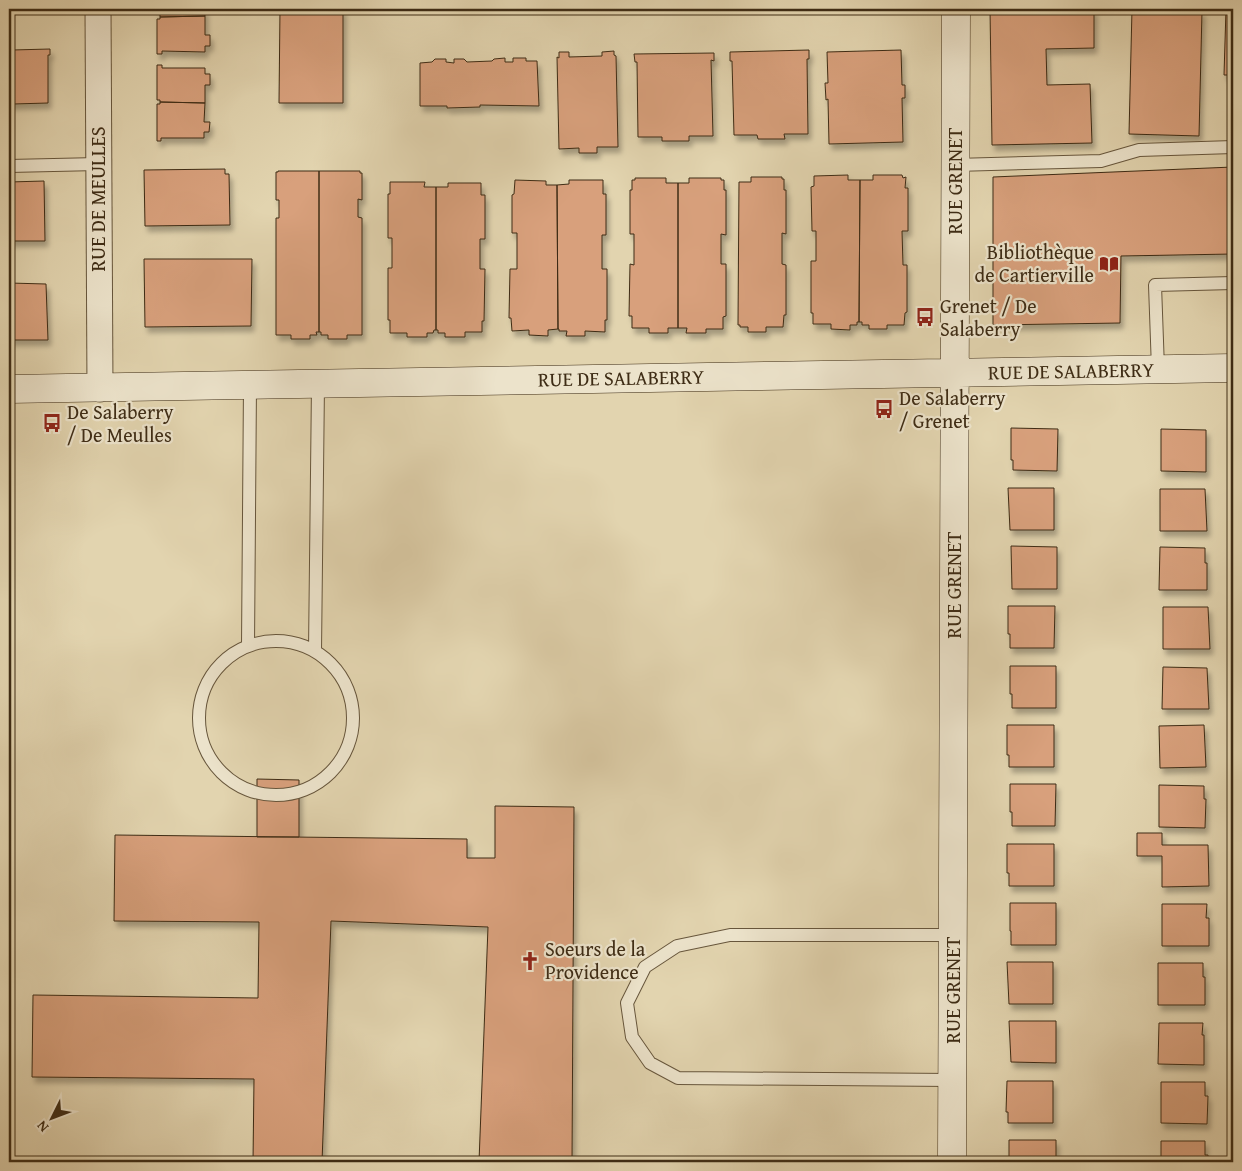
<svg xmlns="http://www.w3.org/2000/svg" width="1242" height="1171" viewBox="0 0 1242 1171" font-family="'Gentium Book Plus',serif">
<defs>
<filter id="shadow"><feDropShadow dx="3" dy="5.5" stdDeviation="2.5" flood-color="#0004"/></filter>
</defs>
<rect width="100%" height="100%" fill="#e2d4af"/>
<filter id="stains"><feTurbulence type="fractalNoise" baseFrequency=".004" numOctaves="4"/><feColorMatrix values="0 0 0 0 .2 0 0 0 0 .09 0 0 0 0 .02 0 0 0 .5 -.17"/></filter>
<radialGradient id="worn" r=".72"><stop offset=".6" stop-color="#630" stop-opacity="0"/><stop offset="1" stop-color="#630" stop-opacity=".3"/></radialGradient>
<path fill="#d8a07c" stroke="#3e2c15" filter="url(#shadow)" d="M157 9H205V16L160 17V14H157Z
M280 9H343V103H279Z
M990 9H1094V48L1046 49 1047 85 1090 84 1092 143 992 145Z
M1132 9 1202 11 1199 136 1129 134Z
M1226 9H1233V75H1224Z
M205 16V35H210V46H205V52L162 51V54H157V19H160V17Z
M50 49V55H48V103L13 104 12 50Z
M9 50H12L13 104H9Z
M809 50V59H807L808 134H784L785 139H758L757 135H734L732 61H730V52Z
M901 50 902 85H905V98H902L903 142 829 144 828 99 826 100 825 83H828L827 52Z
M614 51V55L616 56 618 147H597V153H579V148L559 149 557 57 559 58V52H569V57L602 56V52Z
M714 53V61L711 60 713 136H689V141H662V137H638L637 62H635L634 54Z
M505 58V62H513V58H526V61H537L539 106 480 105V107L447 108V106H420V63L432 62 435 59H446V62L454 63V59H464L467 62 492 61 494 59Z
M157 65H162V68H205V74H210V85H205V103L160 102V100H157Z
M160 102 205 103 204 122H210L209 132H204V138H161V141H157V104H160Z
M1233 167V254L1121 256 1120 323 993 325V177Z
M225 169V174H229L230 225 145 226 144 170Z
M278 171H319V332H316L317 335H310V339H291V335H276V218H279V200H276V172H278Z
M319 171H360V173H362V200L358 199V217L362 218V335H347V339H328V335H321V332H319Z
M848 175V180H860L859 322H857V325H850V330L831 329V324H813V313H811V261H816V231H812L811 187 814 186V176Z
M873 175H902L903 178 906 177 905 188H908V231H902L903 265H907V312L905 313 904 325H887V329H869V325H862V322H859L860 180H873Z
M751 177H782V179H784V190H786V234L782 233V264L786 265V315H784L783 327H766V332H748V327H740V325H738L739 182H751Z
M635 178H666V183H678V328H668V333H649V328H632V316H629L630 264 634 265V234H630V190H632V180H635Z
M689 178H721V180H724V190H726V235L721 234V264H726V316L723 317V329H706V333H686L687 328H678V183H689Z
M515 180 546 181V185H557L558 329 548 330V336L529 335V330L512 331 511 318H509L510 269H517V233H512V195L514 194Z
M569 180H603V194H606V235H602V269H607V320H605V332L585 331V336H566L567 331H559V329H558L557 185 569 184Z
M44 181 45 241H9V182Z
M390 182H425L424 187H436V330H434L433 333H427V337H407V333H390V320H388V268H392V238H388V194H390Z
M448 183H481V195H485V239H480V269H485L484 321H482V332H465V337H445V333H438V330H436V187H448Z
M144 259H252L251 326 145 327Z
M9 283 46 284 48 340H9Z
M1011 428 1058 429 1057 471 1013 470V460H1011Z
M1161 429 1206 430V472L1161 471Z
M1008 488H1054V530H1010Z
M1160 489H1205L1207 531H1160Z
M1011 546 1057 547V589H1012Z
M1160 547 1205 548V563H1207V590H1159Z
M1008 606H1055L1054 648H1010V634H1008Z
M1163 607H1208L1210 649H1163Z
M1010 666H1056V708H1012V694H1010Z
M1163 667 1207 668 1209 709H1162Z
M1007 725H1054V767H1009V755H1007Z
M1204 725 1206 767 1160 768 1159 726Z
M257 779 299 780V837H257Z
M1010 784H1056L1055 826H1012V812H1010Z
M1159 785 1204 786V799H1206L1205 828 1159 827Z
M495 806 574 807 572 1162H479L488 927 331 921 322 1162H253L254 1079 32 1077 33 995 258 998 259 922 114 921 115 835 467 839V858H495Z
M1137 833H1162V845H1208L1209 886 1162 887V856H1137Z
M1007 844H1054V886H1009V873H1007Z
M1010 903H1056V945H1011V931H1010Z
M1162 904H1207L1206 918H1209V946H1162Z
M1007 962H1053V1004H1009Z
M1158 963H1203V977H1205V1005H1158Z
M1009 1021H1056V1063L1011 1062Z
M1159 1023H1203L1202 1035H1204V1065L1158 1064Z
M1007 1081H1053V1123H1008V1112H1006Z
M1161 1082H1205V1096H1208L1207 1124 1161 1123Z
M1009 1140H1056V1162H1009Z
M1161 1141H1205V1155H1208V1162H1161Z"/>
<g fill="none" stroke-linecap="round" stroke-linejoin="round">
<g stroke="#67563c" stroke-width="14">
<path id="lane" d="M955 165 1101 161 1139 150 1233 147
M9 166 98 164
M1158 369 1155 285 1233 283
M199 718a77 77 0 1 1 154 0a77 77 0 1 1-154 0Z
M248 646 250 385
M315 651 318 384
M952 1080 678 1078 650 1063 632 1037 627 1003 645 967 677 946 730 935H953"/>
</g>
<g stroke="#67563c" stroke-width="27">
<path id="street" d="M98 9 100 389"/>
</g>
<g stroke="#3e2c15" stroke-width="29">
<path id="secondary" d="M9 389 1233 368
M952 1162 956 9"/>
</g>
<use href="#lane" stroke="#ece3cb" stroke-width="12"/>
<use href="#street" stroke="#ece3cb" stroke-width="25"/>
<use href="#secondary" stroke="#ece3cb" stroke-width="28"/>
</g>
<defs>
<g id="library-bare" transform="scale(1.5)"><path d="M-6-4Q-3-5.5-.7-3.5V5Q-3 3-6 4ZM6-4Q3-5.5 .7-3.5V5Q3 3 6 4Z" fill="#8f2418" stroke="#ece3cb" stroke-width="2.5" paint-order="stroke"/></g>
<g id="bus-bare" transform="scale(1.5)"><path d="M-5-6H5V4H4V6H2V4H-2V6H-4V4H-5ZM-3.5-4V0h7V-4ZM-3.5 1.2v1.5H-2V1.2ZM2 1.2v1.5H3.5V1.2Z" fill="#8f2418" stroke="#ece3cb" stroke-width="2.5" paint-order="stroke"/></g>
<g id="church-bare" transform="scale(1.5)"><path d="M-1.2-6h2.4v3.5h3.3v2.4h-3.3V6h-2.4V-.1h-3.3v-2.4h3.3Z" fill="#8f2418" stroke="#ece3cb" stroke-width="2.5" paint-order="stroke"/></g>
</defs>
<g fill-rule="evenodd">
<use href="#library-bare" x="1109" y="264"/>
<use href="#bus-bare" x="925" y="317"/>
<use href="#bus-bare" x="884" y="409"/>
<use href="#bus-bare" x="52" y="423"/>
<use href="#church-bare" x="530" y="961"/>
</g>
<g text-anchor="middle" stroke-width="4.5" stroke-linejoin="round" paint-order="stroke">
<g font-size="20" fill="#3e2c15" stroke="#ece3cb">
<text transform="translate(955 181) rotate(-90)" y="7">RUE GRENET</text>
<text transform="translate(98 199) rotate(-90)" y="7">RUE DE MEULLES</text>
<text transform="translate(1071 371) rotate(-1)" y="7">RUE DE SALABERRY</text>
<text transform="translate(621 378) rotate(-1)" y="7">RUE DE SALABERRY</text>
<text transform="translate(954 585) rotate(-90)" y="7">RUE GRENET</text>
<text transform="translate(953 990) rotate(-90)" y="7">RUE GRENET</text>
</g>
<g font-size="20" fill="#3e2c15" stroke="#ece3cb" text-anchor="start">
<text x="1094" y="259" text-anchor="end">Bibliothèque<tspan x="1094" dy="23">de Cartierville</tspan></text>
<text x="940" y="313">Grenet / De<tspan x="940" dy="23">Salaberry</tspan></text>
<text x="899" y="405">De Salaberry<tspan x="899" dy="23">/ Grenet</tspan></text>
<text x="67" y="419">De Salaberry<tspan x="67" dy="23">/ De Meulles</tspan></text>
<text x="545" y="956">Soeurs de la<tspan x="545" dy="23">Providence</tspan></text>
</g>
</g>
<rect width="1242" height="1171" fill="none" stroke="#e2d4af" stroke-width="30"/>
<rect x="10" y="10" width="1222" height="1151" fill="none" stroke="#3e2c15" stroke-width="2.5"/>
<rect x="15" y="15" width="1212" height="1141" fill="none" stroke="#3e2c15"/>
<g transform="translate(52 1118) rotate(228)" stroke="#ece3cb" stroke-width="4" paint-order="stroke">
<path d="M0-4L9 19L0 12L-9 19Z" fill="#3e2c15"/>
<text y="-8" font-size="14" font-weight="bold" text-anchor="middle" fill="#3e2c15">N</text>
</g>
<rect width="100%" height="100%" filter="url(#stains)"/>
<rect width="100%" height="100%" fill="url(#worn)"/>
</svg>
